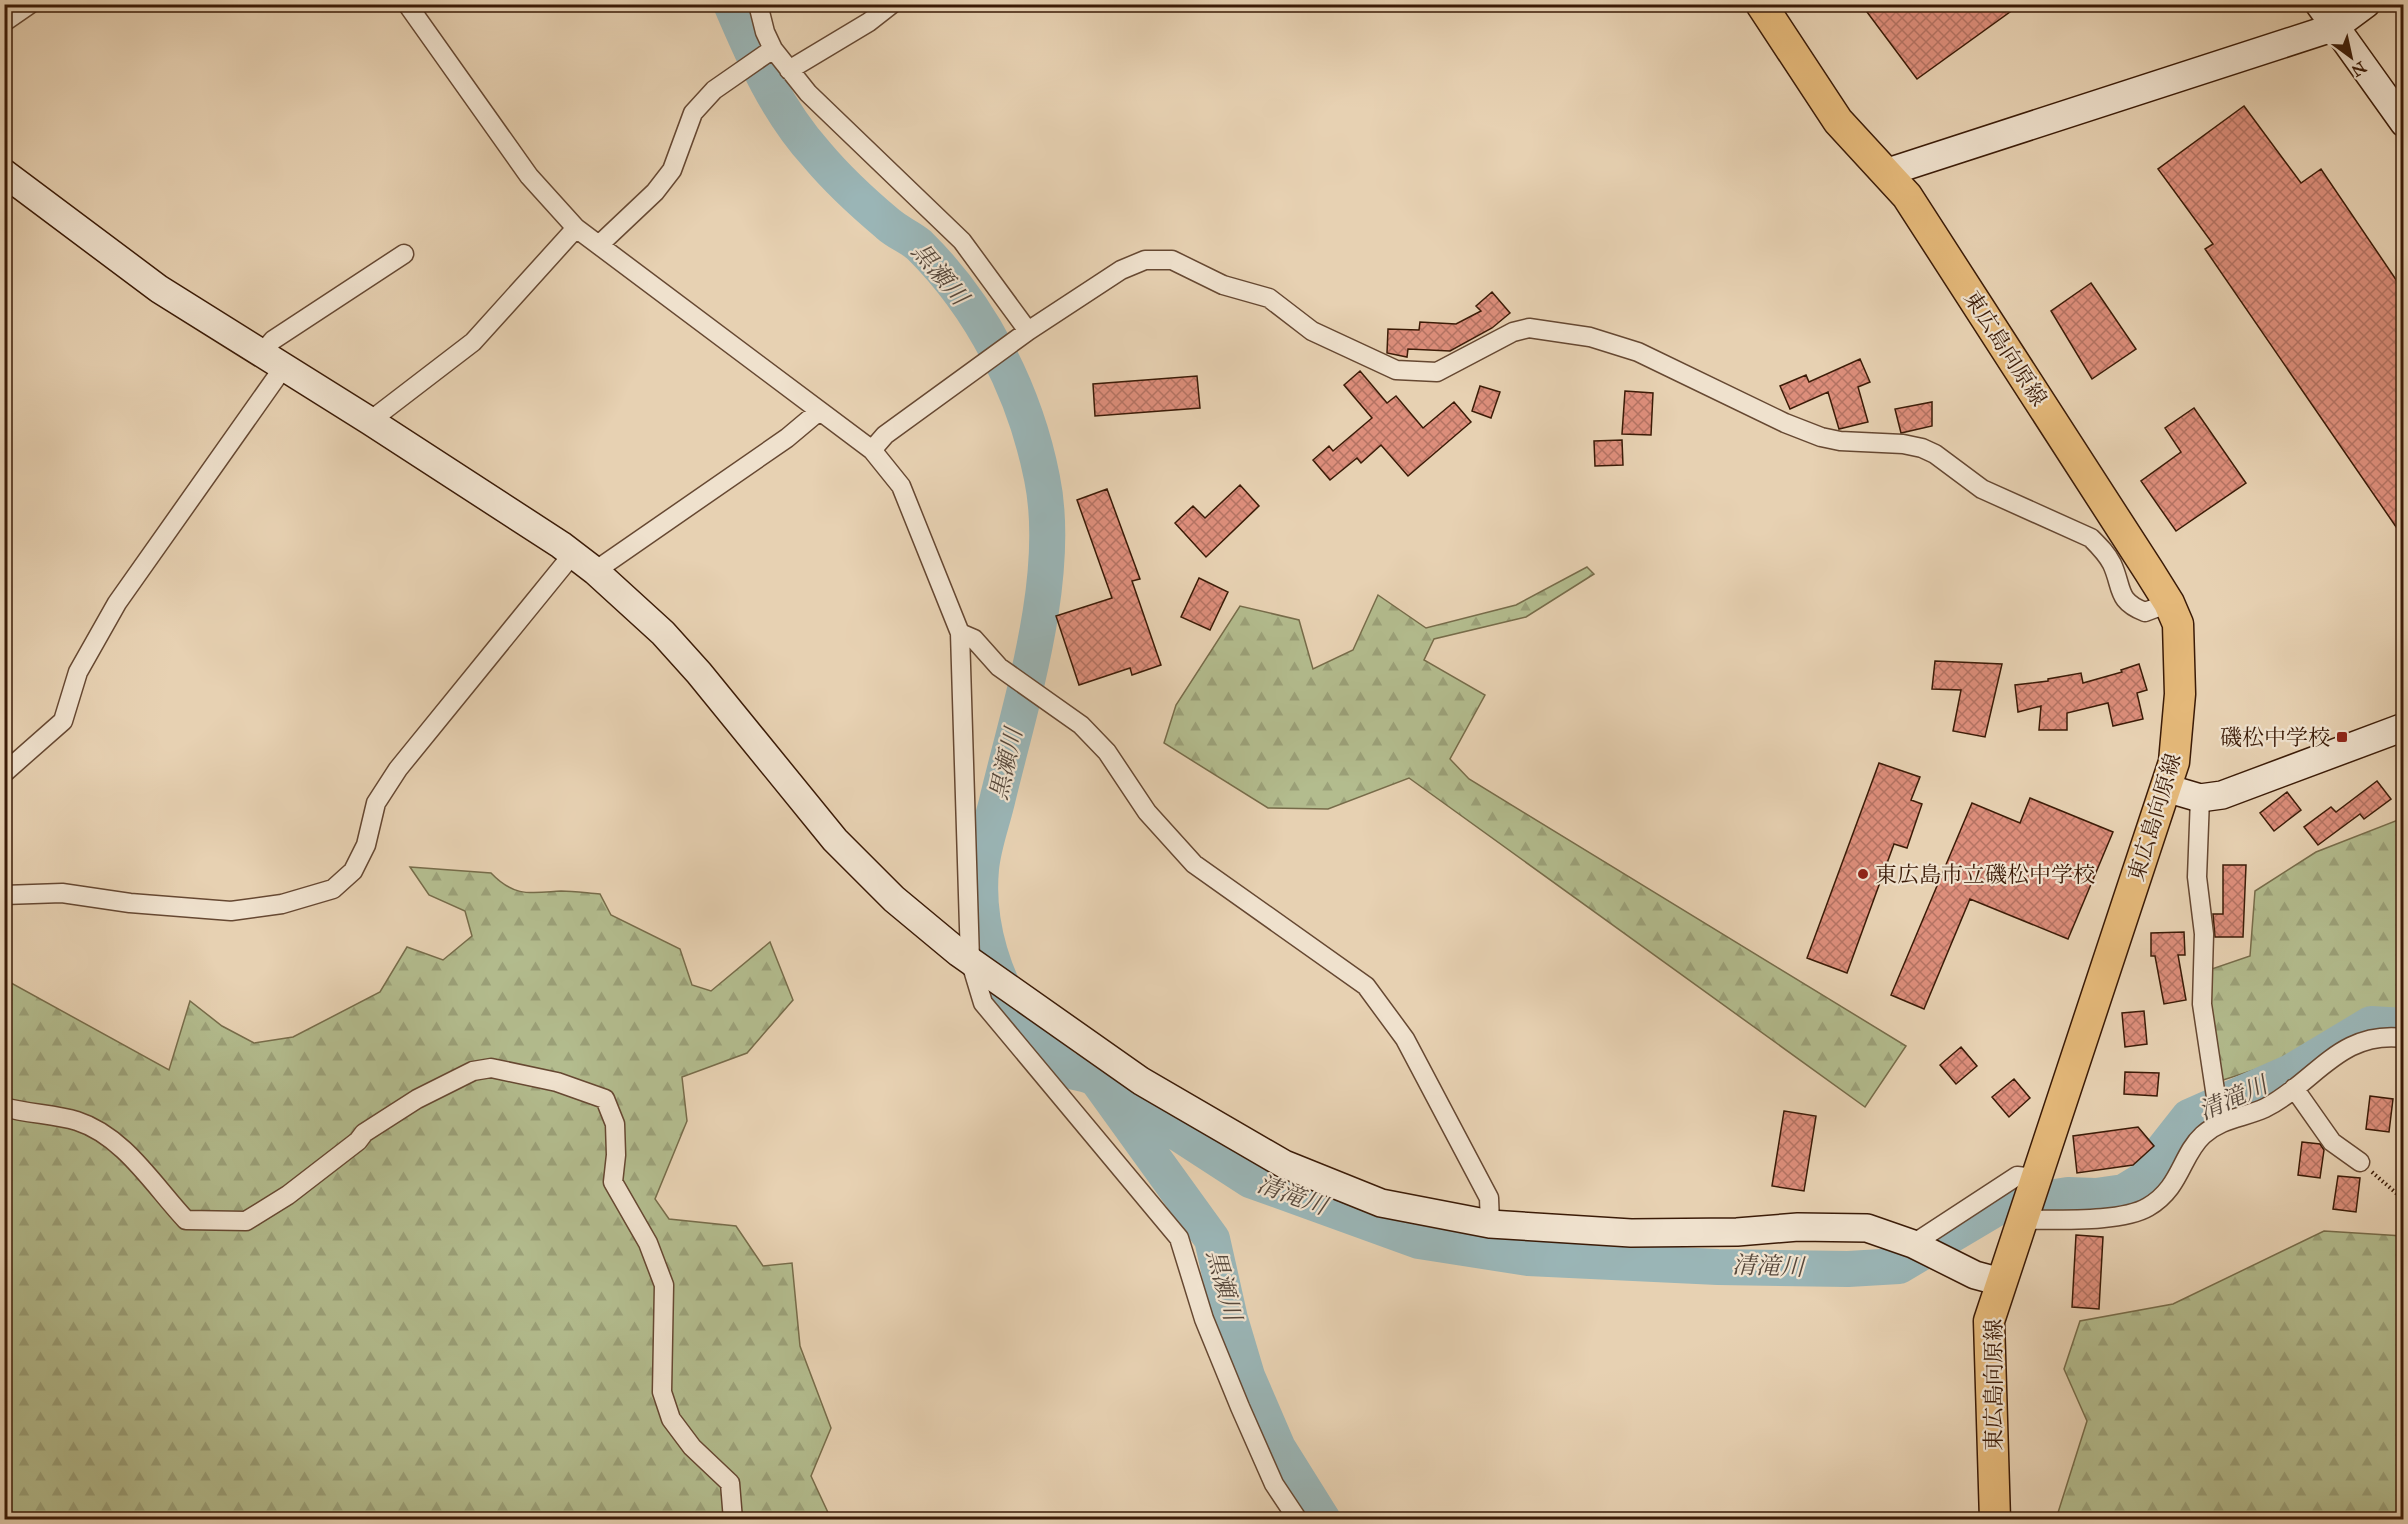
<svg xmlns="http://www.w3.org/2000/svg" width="2408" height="1524" viewBox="0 0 2408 1524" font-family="'IM FELL Great Primer','Noto Serif JP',serif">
<defs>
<pattern id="forest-firs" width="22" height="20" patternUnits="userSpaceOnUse" patternTransform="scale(1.5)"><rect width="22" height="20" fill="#b3bc8e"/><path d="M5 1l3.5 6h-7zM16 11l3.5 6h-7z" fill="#9ba179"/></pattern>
<pattern id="building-cross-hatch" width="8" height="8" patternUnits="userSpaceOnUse" patternTransform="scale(1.5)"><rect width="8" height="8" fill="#dd8e7b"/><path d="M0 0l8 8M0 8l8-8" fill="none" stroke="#b47363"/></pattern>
</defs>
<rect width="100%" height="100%" fill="#e7d1b2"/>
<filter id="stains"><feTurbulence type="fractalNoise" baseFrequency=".00333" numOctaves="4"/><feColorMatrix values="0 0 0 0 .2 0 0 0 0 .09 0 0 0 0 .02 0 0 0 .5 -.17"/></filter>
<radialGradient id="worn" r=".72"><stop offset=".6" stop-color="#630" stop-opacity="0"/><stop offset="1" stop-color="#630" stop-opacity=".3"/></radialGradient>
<path fill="url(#forest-firs)" stroke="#776c4a" stroke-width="1.5" d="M1587 567 1594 574 1526 617 1434 639 1424 660 1485 695 1450 759 1469 779 1906 1046 1865 1107 1409 778 1328 809 1268 808 1164 743 1176 705 1240 606 1299 620 1313 669 1353 650 1378 595 1426 628 1516 605Z
M2403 818V1036L2391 1025 2214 1083 2203 972 2250 956 2255 891 2316 852Z
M410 867 491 873C515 898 531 893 561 891 574 891 587 893 600 894L611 915 680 949 692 985 711 991 770 942 793 1000 747 1053 682 1077 687 1121 655 1199 669 1219 736 1226 763 1266 792 1263 800 1346 831 1428 811 1476 831 1519H5L4 979 169 1070 190 1001 222 1026 254 1043 293 1037 380 992 407 947 443 960 472 936 465 911 429 895Z
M2324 1231 2403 1236V1519H2056L2087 1421 2064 1369 2080 1321 2173 1304Z"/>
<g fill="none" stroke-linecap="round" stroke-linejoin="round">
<path stroke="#9ab5b6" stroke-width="36" d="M731 4C754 58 777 111 817 155 838 180 863 203 888 224 898 233 910 237 919 245 982 307 1025 392 1042 478 1062 575 1021 702 998 797 993 820 983 845 981 869 976 923 994 984 1027 1027 1036 1040 1052 1059 1065 1068 1075 1075 1088 1071 1098 1081L1212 1239 1230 1319 1247 1376 1278 1448 1323 1520
M1116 1093 1250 1180 1419 1241 1528 1258 1718 1267 1848 1269 1899 1266 2000 1206 2068 1195 2096 1196 2124 1192 2147 1178 2163 1150 2189 1117 2291 1072 2371 1024 2404 1026"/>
</g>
<path fill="url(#building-cross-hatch)" stroke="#3b1b07" stroke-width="1.5" d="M1861 4H2021L1917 79Z
M2244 106 2301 183 2321 169 2403 290V537L2205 249 2213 244 2158 169Z
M2091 283 2136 349 2092 379 2051 311Z
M1492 292 1510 313 1492 328 1450 351 1408 349 1407 357 1387 353 1388 329 1419 330 1420 322 1456 324 1481 311 1476 306Z
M1860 359 1870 382 1858 387 1868 422 1839 429 1828 392 1790 409 1780 386 1806 375 1809 382Z
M1360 371 1387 403 1396 396 1423 428 1454 402 1471 422 1408 476 1381 445 1361 463 1357 458 1330 480 1313 460 1329 446 1333 451 1372 418 1344 385Z
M1197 376 1200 408 1095 416 1093 384Z
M1480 386 1500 392 1491 418 1472 411Z
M1625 391 1653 393 1651 435 1622 434Z
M1932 402V426L1901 433 1895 409Z
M2194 408 2246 483 2176 531 2141 481 2181 452 2165 428Z
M1622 440 1623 465 1595 466 1594 441Z
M1240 485 1259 506 1206 557 1175 523 1193 506 1205 518Z
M1107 489 1140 579 1132 581 1161 665 1132 675 1130 668 1079 685 1056 616 1112 598 1077 500Z
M1199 578 1228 592 1210 630 1181 617Z
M1935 661 2002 664 1985 737 1953 731 1961 690 1932 689Z
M2139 664 2147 690 2137 693 2143 719 2113 726 2108 703 2067 713V730H2039L2041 706 2018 712 2015 685 2048 681V679L2081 673 2083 683 2122 672 2121 670Z
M1879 763 1920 777 1911 800 1922 804 1907 848 1894 844 1847 973 1807 958Z
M2377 781 2391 799 2364 819 2360 814 2318 845 2304 827 2331 807 2336 812Z
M2287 792 2301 810 2274 831 2260 813Z
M2030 798 2113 832 2068 939 1970 899 1924 1009 1891 995 1972 803 2020 823Z
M2223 865H2246L2243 937H2215L2213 914H2223Z
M2184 932 2185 955H2178L2186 1000 2164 1004 2155 956H2151V933Z
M2144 1011 2147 1044 2125 1047 2122 1013Z
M1961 1047 1977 1066 1956 1084 1940 1065Z
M2125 1072 2159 1073 2157 1096 2124 1094Z
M2014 1079 2030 1098 2009 1117 1992 1097Z
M2370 1096 2393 1099 2389 1132 2366 1129Z
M1784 1111 1816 1116 1804 1191 1772 1186Z
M2138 1127 2154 1146 2133 1165 2077 1173 2073 1136Z
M2302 1142 2320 1144 2324 1150 2320 1178 2298 1175Z
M2338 1176 2360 1178 2356 1212 2333 1209Z
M2076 1235 2103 1237 2099 1309 2072 1307Z"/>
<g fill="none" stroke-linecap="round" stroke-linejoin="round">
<g stroke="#664832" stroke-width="21">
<path id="street" d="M407 4 529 176 576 228 872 450 901 486 960 633 970 960 983 1003 1179 1238 1204 1319 1240 1407 1274 1484 1298 1520
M758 4 765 32 773 49 808 93 962 241 1028 331
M4 22 30 4
M789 70 869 22 892 4
M600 244 655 192 672 170 693 113 714 90 773 49
M261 354 273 340 404 254
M370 421 473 342 576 228
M872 450 885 435 1028 331 1121 270 1145 260H1172L1223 285 1269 298 1312 331 1396 370 1437 372 1513 332 1529 328 1590 337 1638 352 1785 423 1821 437 1840 441 1903 444 1922 448 1935 454 1982 489 2091 538C2100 547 2107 554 2112 564 2123 588 2116 601 2145 612L2169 603
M595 571 787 438 818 412
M960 633 974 639 999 667 1081 725 1107 752 1147 812 1194 864 1366 986 1405 1039 1489 1198 1490 1224
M4 773 63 721 78 672 117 603 283 368
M2200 798 2197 877 2204 934 2202 1004 2216 1097 2224 1120
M4 895 62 893 130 903 231 911 282 904 333 889 353 871 366 845 376 803 398 769 572 555
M2294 1088 2332 1142 2360 1162
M4 1107C28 1114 54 1114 77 1121 124 1136 154 1186 186 1220L246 1221 288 1195 358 1141 364 1133 417 1099 473 1071 491 1068 557 1082 605 1099 615 1124 616 1155 613 1182 648 1243 664 1285 662 1392 671 1419 692 1447 730 1483 733 1520
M2022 1220C2055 1219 2121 1223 2148 1207 2181 1188 2181 1155 2203 1135 2222 1118 2243 1118 2265 1108 2316 1082 2339 1030 2404 1038
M1913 1244 2017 1176 2036 1178"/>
</g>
<g stroke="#3b1b07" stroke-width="30">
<path id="secondary" d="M2319 4 2404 123
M1888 172 2335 27 2366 4
M4 173 159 289 370 421 561 545 595 571 663 633 699 673 835 840 894 899 959 953 1141 1081 1284 1164 1381 1203 1490 1224 1631 1233 1737 1232 1798 1227 1867 1228 1913 1244 1975 1275 2001 1282
M2166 788 2200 798 2222 795 2404 727"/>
</g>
<g stroke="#3b1b07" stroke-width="33">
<path id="primary" d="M1761 4 1838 121 1907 196 2149 571 2169 603 2178 624 2180 694 2174 762 1989 1321 1995 1520"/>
</g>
<path stroke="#3b1b07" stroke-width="4" stroke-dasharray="1.5 3" stroke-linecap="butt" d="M2372 1172 2404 1200"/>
<use href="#street" stroke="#efe1cd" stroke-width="18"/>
<use href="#secondary" stroke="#efe1cd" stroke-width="27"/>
<use href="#primary" stroke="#e4b879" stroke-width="30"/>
</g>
<g fill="#8f2418" stroke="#efe1cd" stroke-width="2">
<rect x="2336" y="731" width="12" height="12" rx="3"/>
<circle cx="1863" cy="874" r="6"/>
</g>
<g text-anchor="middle" stroke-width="4.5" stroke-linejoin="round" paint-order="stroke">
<g font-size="22" fill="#3b1b07" stroke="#efe1cd">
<text transform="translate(2006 348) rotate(57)" y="8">東広島向原線</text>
<text transform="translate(2154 817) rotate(-73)" y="8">東広島向原線</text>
<text transform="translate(1993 1385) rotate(-90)" y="8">東広島向原線</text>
</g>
<g font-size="22" fill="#3b1b07" stroke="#efe1cd" text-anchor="end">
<text x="2330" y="745">磯松中学校</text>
<text x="1875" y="882" text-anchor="start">東広島市立磯松中学校</text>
</g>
<g font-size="24" font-style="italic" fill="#58493c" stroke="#efe1cd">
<text transform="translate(940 274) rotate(50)" y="8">黒瀬川</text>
<text transform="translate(1006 764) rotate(-77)" y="8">黒瀬川</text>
<text transform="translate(2233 1098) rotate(-24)" y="8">清滝川</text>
<text transform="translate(1292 1195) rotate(20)" y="8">清滝川</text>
<text transform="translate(1768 1266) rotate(2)" y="8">清滝川</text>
<text transform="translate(1224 1285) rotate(75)" y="8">黒瀬川</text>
</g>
</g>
<rect width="2408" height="1524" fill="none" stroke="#e7d1b2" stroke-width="24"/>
<rect x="6" y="6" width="2396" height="1512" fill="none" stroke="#3b1b07" stroke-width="3"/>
<rect x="12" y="12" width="2384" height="1500" fill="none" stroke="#3b1b07" stroke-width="1.5"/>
<g transform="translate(2351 57) rotate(147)" stroke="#efe1cd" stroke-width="4.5" paint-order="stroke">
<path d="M0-4.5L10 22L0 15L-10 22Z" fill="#3b1b07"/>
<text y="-9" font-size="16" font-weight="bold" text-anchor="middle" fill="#3b1b07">N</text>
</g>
<rect width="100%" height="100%" filter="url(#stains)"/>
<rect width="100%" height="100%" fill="url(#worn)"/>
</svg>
